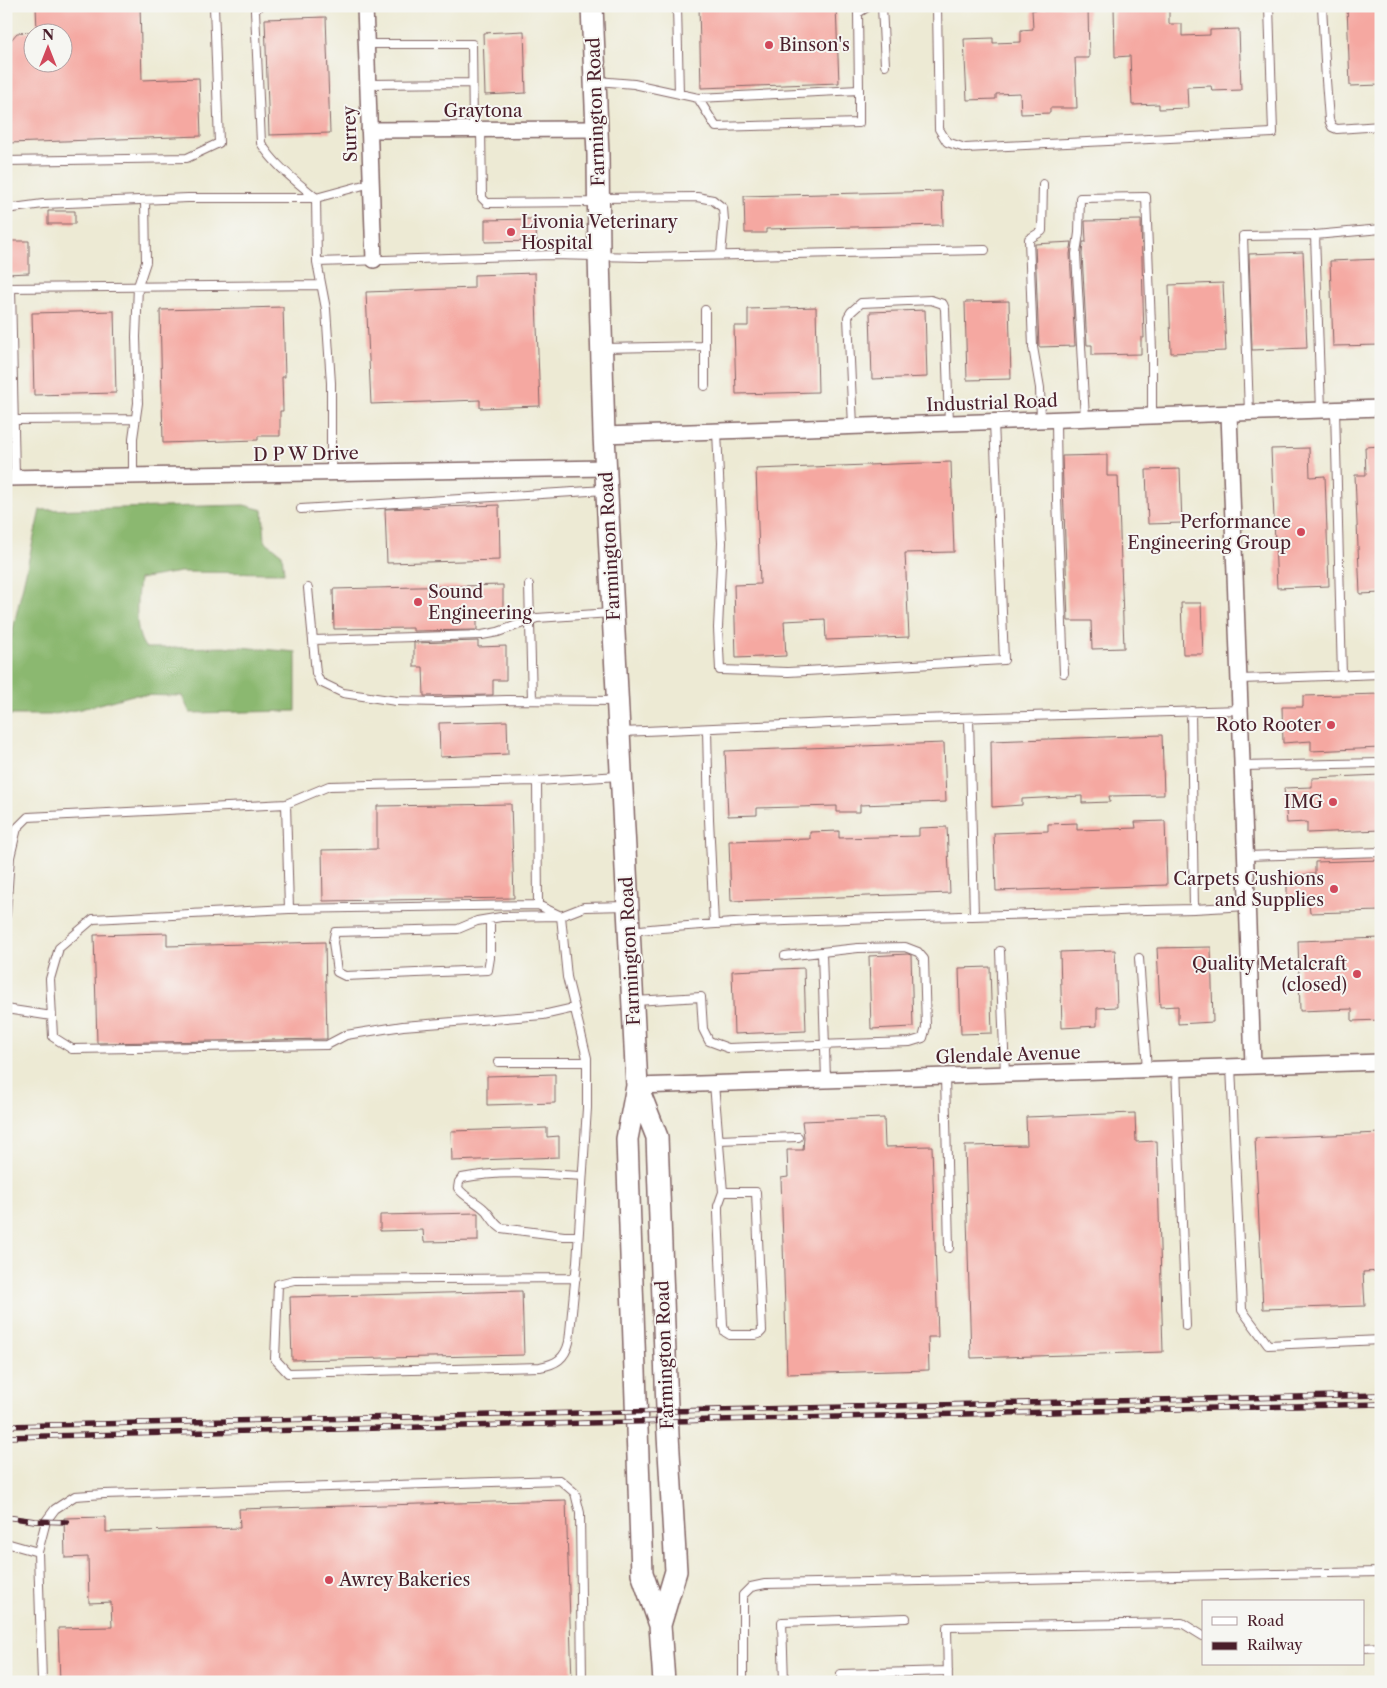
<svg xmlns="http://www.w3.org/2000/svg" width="1387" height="1688" viewBox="0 0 1387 1688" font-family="'Libre Caslon Text',serif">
<rect width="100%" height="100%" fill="#f6f6f2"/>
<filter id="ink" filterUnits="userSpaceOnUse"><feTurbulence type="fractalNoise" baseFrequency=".02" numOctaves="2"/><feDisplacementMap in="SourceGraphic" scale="10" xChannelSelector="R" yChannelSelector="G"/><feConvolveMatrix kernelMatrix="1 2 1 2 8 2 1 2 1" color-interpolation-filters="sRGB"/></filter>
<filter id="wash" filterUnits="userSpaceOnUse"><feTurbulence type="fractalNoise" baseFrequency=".0096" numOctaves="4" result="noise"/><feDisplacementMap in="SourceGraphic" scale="20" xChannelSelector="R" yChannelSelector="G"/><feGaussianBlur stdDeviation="1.12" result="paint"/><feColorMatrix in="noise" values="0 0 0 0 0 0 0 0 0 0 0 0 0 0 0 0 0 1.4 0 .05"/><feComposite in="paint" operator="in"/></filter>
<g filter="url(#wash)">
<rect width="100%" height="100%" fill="#edead4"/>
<path fill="#8bb870" stroke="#6a6c4e" d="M244 505 263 510 265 541 282 554 284 573 180 572 139 579C137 597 133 634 146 648L240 647 296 652V711L190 713 182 696 133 695 81 709 50 715H6V660L40 510Z"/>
<g id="blocks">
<path fill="#f5a8a1" d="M36 6H140L142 80 199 78 201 136 9 143 6 46 17 33 32 32V62H62V32H37Z
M699 6H836L839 83 701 88Z
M1046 6 1088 7 1089 58H1075L1077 108H1050V113L1021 114 1020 93 996 94V99L967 100 964 39 993 38V43L1021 42V30L1033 29 1032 10 1046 9Z
M1114 6H1169V24H1182V36L1210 35V30L1239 29 1241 90 1212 91 1211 86 1187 87 1188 108 1159 109V104L1132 105 1130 56 1115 57Z
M1347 6H1381V85L1350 86Z
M326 17 330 133 269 135 265 19Z
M524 31 526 93 485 95 483 33Z
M942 191 943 225 766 229V233H745L744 196Z
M48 211H75V224H48Z
M532 219 535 222 537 241 485 242V220Z
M1141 220 1144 338H1141V354L1092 355V345H1087L1082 254 1083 242H1086L1085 221Z
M6 241H29V273L6 274Z
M1072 242 1070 254 1075 346 1039 347 1035 244Z
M1303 252 1307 348 1252 350 1249 254Z
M1381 259V345L1333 346 1330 261Z
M535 273 540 406 480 408V400L371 404 366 292 474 288V275Z
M1223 283 1226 351 1171 353 1169 285Z
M1009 301 1011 379 967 380 965 302Z
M283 307 285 377H282L283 411H280V436H258V440L163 443 160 310Z
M816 307 818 392 736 394 734 326H748V309Z
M925 310 927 377 872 379 870 312Z
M114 311 116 393 34 395 32 313Z
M1381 446V593L1360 594 1355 475H1366L1365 447Z
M1309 448 1310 477 1325 476 1329 586 1277 588 1271 449Z
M1107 455V476H1118L1124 648 1092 649 1091 621H1068L1062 456Z
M951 462 954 552 905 553 909 637 826 640 825 619 784 621 786 656 736 658 734 585 760 584 756 469Z
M1180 469 1182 523 1148 524 1146 470Z
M499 505 500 560 387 563 385 509Z
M503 585V615L477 616V630L413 631V628L334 629 333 589Z
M1181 603H1201L1203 654H1183Z
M478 641V647L506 646V680H493V695L424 696 423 667H414V643Z
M1381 694V748L1311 751V741L1283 743 1282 707H1303V696Z
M507 721 508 754 440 757 439 723Z
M1162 735 1164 795 1109 796 1110 802 1082 803V796L1022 799V805L992 807 991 741Z
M944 743 946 802 860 805V812H837V806L757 808V815L728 816 725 751Z
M1381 775V830L1307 833V822L1287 823 1284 788 1312 787V778Z
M511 804 514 898 323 901 322 850 377 849V806Z
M1165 821 1167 885 996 891 994 833 1048 831V824L1077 823V830L1136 828 1135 822Z
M947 827 950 893 731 901 729 841 810 839V832L839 831V838L919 836V828Z
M1381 860V911L1310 913 1309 904 1287 905V875L1315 874V862Z
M167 933V946L325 942 327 1039 97 1043 94 935Z
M1381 938V1020L1352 1021V1009L1300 1011 1298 941Z
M1211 947 1213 1022 1178 1024V1006L1160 1007 1157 948Z
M1115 950 1117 1007 1097 1008V1026L1062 1028 1060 952Z
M908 954 911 955 913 1027 871 1029 869 956Z
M990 967 992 1033 961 1034 959 968Z
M804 968 806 1031 734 1034 732 971Z
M555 1074V1103L487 1105V1076Z
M1135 1113 1136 1142 1157 1141 1163 1352 971 1358 965 1146 1027 1145 1026 1117Z
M884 1118 885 1147 932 1146 938 1337H928L929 1370 787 1374 781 1178 788 1177 787 1150H803L804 1137 802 1121Z
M547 1128V1137L559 1136V1157L452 1161 451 1131Z
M1381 1133V1271L1363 1272 1365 1306 1263 1309 1255 1138Z
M478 1213V1241L424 1242 423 1230 380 1231V1215Z
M522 1291 524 1355 292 1360 290 1297Z
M566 1500 572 1682H261V1680L60 1682 58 1628 112 1627 111 1602 89 1603 88 1557 65 1558 64 1518 106 1517V1532L240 1528 239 1509Z"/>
</g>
</g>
<g filter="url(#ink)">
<use href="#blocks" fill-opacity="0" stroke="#836666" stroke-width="1"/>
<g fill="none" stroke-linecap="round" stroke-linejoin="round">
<g stroke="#836666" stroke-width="10">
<path id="lane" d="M259 6 255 11 261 143C275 166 296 181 316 198L317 262 326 309 331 383V472
M677 6 679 94
M882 6 885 65
M937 6 939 129 947 142 965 148 1273 133 1269 6
M1322 6 1326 80 1329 120 1332 127 1337 129 1381 126
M367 44H472L473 129
M597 81 634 84 698 98 859 90 858 13 869 6
M368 84 472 83
M698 98 716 127 859 123V90
M481 129 482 198 487 203 597 202
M6 161 187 158 219 143 214 6
M599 198 697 197 713 200 723 208 724 220 721 255
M6 209 43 204 188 198H316L371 183
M1315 235 1381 229
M317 262 551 255 641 257 985 250
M6 288 321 285
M11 288 15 477
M705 310V386
M604 348 705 346
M1335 410 1342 676
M1249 413 1243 236 1315 235 1321 411
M1085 419 1076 254 1079 233 1080 198 1146 197 1152 351V417
M14 420 136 419
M1041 420 1040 388 1033 347 1029 239 1042 231 1043 184
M1056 420 1057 499 1064 673
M853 426 848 317 851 312 861 303 931 300 943 304 945 309 949 423
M717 431 722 543 718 628 720 670 788 672 1004 660 994 422
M133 476V438L138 403 136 337 138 286 146 262 145 200
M301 509 605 490
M529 585 532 700
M308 588 316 673 320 682 343 693 396 701 438 702 507 700 617 701
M313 640 482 635 498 632 537 618 611 613
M1240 679 1381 674
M1191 711 1194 909 1247 906
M969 718 974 916
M707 729 709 819 714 924
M622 732 920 719 1242 710
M1242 766 1381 763
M537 781 538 905
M286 804 289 909
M1246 856 1381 852
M6 915 10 857 17 828 28 817 286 804 329 786 537 781 620 776
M561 916 538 905 289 909 93 919 59 948 50 979 53 1037 72 1049 327 1045 346 1035 403 1026 543 1015 574 1008
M490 919V958L488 970 345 976 337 972 333 942 335 932 458 929 477 921 501 917 559 916
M630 931C739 920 849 919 959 916 1038 915 1116 910 1194 909
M1000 951 1005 1074
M822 952 826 1080
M1139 958 1147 1069
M635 1001 701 997 703 1029 709 1041 728 1048 910 1042 923 1038 926 1027 924 959 918 952 905 947 858 948 785 956
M6 1009 52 1016
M498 1062H587
M1231 1066 1242 1310 1268 1345 1381 1340
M1176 1068 1186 1326
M945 1076 949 1248
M714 1084 723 1192H756L762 1331 759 1334 755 1335H730L725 1332 723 1326 718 1213V1206L723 1192
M719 1140 798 1137
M578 1236H564L501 1228C493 1223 491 1215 484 1209 476 1201 465 1198 458 1188L459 1182 462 1178C501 1170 543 1174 582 1176
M576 1278 294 1280 278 1284 275 1359 288 1373 540 1367C556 1364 565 1359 569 1342L577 1262 587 1108V1058L567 977 561 916 584 907 627 906
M6 1543 38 1552 42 1682
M38 1552 46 1521 55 1509 75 1496 104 1494 560 1480 575 1493 580 1513 582 1682
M1363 1648 1381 1647
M743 1682V1595L751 1587 765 1584 1381 1572
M784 1682 782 1622 906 1618
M841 1682V1674L948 1671
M948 1682 947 1627 1182 1623 1203 1636"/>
</g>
<g stroke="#836666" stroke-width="18">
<path id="street" d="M365 6 374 260
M369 130 597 129
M1229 414C1238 631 1245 848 1253 1065
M604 435 1381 408
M6 478 606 468
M637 1086 1381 1062"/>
</g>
<g stroke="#836666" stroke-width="24">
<path id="secondary" d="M592 6 598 155 599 256 604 435 637 1086 627 1139 642 1573 660 1625 664 1682
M637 1086 657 1137 668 1435 676 1571 660 1625"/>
</g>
<use href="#lane" stroke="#fff" stroke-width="8"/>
<use href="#street" stroke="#fff" stroke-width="15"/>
<use href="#secondary" stroke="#fff" stroke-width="21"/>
<g stroke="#4a1f2b" stroke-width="5.5">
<path id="rail" d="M6 1426 1381 1395
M6 1437 1381 1404
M6 1517 35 1521 67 1522"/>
</g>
<use href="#rail" stroke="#f6f6f2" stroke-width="4" stroke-dasharray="11" stroke-linecap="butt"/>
</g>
</g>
<g fill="#d1495b" stroke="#f6f6f2" stroke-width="2">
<circle cx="769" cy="45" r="5"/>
<circle cx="511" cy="232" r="5"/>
<circle cx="1301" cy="532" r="5"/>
<circle cx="418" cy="602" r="5"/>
<circle cx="1331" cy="725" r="5"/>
<circle cx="1333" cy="802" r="5"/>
<circle cx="1334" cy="889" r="5"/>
<circle cx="1357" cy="974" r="5"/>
<circle cx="329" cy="1580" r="5"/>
</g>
<g text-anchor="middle" stroke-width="4" stroke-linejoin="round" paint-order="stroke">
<g font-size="18" fill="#4a1f2b" stroke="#f6f6f2" text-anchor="end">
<text x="779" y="51" text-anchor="start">Binson's</text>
<text x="521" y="228" text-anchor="start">Livonia Veterinary<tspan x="521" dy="21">Hospital</tspan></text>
<text x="1291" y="528">Performance<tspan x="1291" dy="21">Engineering Group</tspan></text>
<text x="428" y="598" text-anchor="start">Sound<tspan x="428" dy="21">Engineering</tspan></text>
<text x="1321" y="731">Roto Rooter</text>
<text x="1323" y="808">IMG</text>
<text x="1324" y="885">Carpets Cushions<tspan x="1324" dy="21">and Supplies</tspan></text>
<text x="1347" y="970">Quality Metalcraft<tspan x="1347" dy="21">(closed)</tspan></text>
<text x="339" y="1586" text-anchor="start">Awrey Bakeries</text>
</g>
<g font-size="18" fill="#4a1f2b" stroke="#f6f6f2">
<text x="483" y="117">Graytona</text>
<text transform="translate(596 112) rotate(-92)" y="6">Farmington Road</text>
<text transform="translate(350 134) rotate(-92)" y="6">Surrey</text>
<text transform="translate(992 403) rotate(-2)" y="6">Industrial Road</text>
<text transform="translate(306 454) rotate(-1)" y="6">D P W Drive</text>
<text transform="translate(610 546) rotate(-93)" y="6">Farmington Road</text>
<text transform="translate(630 951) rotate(-93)" y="6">Farmington Road</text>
<text transform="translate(1008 1055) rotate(-2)" y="6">Glendale Avenue</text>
<text transform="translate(665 1355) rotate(-92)" y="6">Farmington Road</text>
</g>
</g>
<rect width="1387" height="1688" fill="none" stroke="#f6f6f2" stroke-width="25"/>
<rect x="1202" y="1600" width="162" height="65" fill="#f6f6f2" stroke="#b1a0a2"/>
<rect x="1212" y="1617" width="25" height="8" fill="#ffffff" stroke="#b1a0a2"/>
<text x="1247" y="1626" font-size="15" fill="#4a1f2b">Road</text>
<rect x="1212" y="1642" width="25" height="8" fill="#4a1f2b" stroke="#b1a0a2"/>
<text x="1247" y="1650" font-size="15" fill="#4a1f2b">Railway</text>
<g transform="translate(48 48)"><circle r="24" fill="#f6f6f2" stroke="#b1a0a2"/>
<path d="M0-4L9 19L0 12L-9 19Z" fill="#d1495b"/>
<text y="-8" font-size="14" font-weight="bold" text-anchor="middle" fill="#4a1f2b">N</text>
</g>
</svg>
